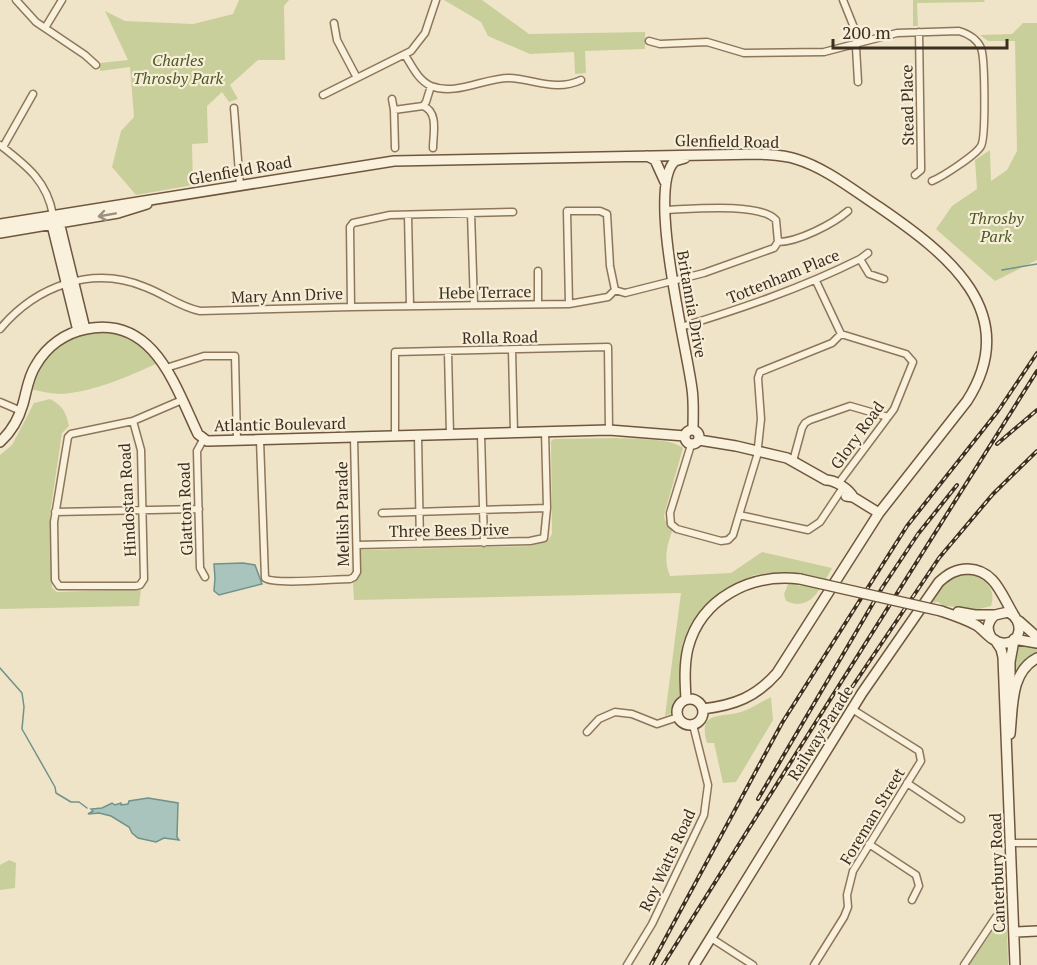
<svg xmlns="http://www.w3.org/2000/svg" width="1037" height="965" viewBox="0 0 1037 965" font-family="'PT Serif',serif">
<rect width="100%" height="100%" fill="#f0e4c8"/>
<path fill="#c9cf9b" d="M239 0H289L284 6 285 60H258L230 85 238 99 229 102 222 92 207 106 208 143 192 144 193 185 136 195 112 167 121 131 134 117 130 67 100 71V63L128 60 105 11 125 21 193 24 233 14Z
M444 0H482L529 34 645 32V49L585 51 586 73 575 74 574 52 530 54 488 36 481 22Z
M913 0H984L985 2 917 3 918 26H913Z
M1023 23H1037V260L995 281 936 229 952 206 977 189 975 160 990 150 991 181 1007 170 1017 151 1015 41H988L980 35 1012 34Z
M102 330 131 337 160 362C129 376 97 391 62 394 51 394 40 391 30 389 33 380 36 370 40 362 52 342 80 332 102 330Z
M50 399C63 406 66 412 69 426L62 433 50 514 52 588 57 592 141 589 139 606 0 609V455L12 445 34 403Z
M616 438C632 439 672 438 683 448L664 515 665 520 673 529C667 545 663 559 670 576L731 573 762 552 832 568C822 586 811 613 786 601L784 594 789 582 800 586 807 575 771 573 754 575 722 591 707 604 688 630 682 645 681 697 673 713 665 716 681 593 354 600 353 583C364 577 360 562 360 550L530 546 548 541 552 534 551 441 554 439Z
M966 574C984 577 997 587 991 606L975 610 948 606 944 607 938 602 929 603C940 589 947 578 966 574Z
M1026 645 1037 647V654C1027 658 1019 664 1014 674L1018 646Z
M771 697 773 720 736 782 723 783 714 743H707C697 710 721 718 741 712 751 709 762 701 771 697Z
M9 860 16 863 15 888 0 890V865Z
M1007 926 1008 965H969L994 929Z"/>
<path fill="#a9c4bc" stroke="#6f938a" stroke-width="1.5" d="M243 563 255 565 262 584 219 595 214 591 215 578 214 564Z
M148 798 178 803 177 837 179 840 164 838 156 842 138 838 132 833 129 827 111 816 99 813 88 814 93 811 91 809 102 808 112 803 115 805 121 803V805L128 804 129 801Z"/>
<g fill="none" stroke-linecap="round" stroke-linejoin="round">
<path stroke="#6f938a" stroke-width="1.5" d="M1002 270 1037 264
M0 668 22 693 24 707 22 729 55 787 56 793 71 802H79L87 808"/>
<g stroke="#8d765c" stroke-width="9">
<path id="street" d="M16 0 36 22 85 55 96 65
M843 0 855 30 858 82
M334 23 337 40 357 78
M45 28 62 0
M649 41 660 44 707 42 744 53 824 52 897 33 959 31C969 34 977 39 981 48 985 58 986 138 981 146 976 155 942 177 932 181
M405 55C412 66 418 80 431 86 456 96 484 78 509 78 534 79 556 92 581 80
M323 95 411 51 425 33 436 0
M392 99 394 110
M423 106C439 112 433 134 433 148
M234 108 240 186
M0 145C27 166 47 181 53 215
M3 147 33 94
M395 148 394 110 423 106 426 102 431 86
M915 175 921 170V165L919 32
M471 213 474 305
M408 215 410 306
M778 242C798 242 833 224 848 211
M860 259 869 274 884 279
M538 271V304
M816 281 841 334 906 354 913 362 894 409 838 484
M569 304 567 211H600L607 214 610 266 615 290 625 293 704 273 774 248 778 242 776 220C759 202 691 209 666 210
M351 307 569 304 608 297 615 290
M681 327C743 308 802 288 860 259L868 253
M0 329C36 286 92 265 145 287 164 294 180 307 200 311L351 307 350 227 353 223 390 215 513 212
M512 350 514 433
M448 352 450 435
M166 368 204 356H235L237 441
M0 402 21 411
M133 421 141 450 144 579 140 585 136 586H59L55 580 54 522 68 437 71 434 133 421 182 400
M481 434 484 543
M395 436V352L608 347 609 430
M418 436 420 544
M203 440 197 451 200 568 205 577
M260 440 265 578C274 585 334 579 350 579L354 577 357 572 354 437
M691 445 670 513 671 524 677 529 721 541 728 540 733 535 739 515 757 456 761 419 758 378 760 372 832 343 841 334
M793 461 802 428 805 423 810 420 850 406 888 417
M55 512 199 509
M382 513 547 508
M739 515 808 530 820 522 840 492
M357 545 530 541 544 538 547 508 545 431
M587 732 599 719 615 712 632 714 657 724 678 717
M907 783 961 819
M1012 843H1037
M869 844 916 875 919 886 912 900
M711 938 753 965
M627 965 652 924 704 815 708 785 693 725
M814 965 844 917 848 907 847 895 853 871 921 761 919 751 852 709
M964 965 996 917"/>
</g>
<g stroke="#6f573f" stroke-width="12">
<path id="secondary" d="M647 156 655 160 665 182
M685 158 675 161C646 187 687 348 692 389 694 402 693 417 693 430
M56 219 59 222 85 329
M0 224 394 161 760 154C772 155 784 155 796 159 826 168 853 190 879 207 946 253 1024 312 967 401L879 513 777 673C756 697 735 705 703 709
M52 225 78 331
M0 233 118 213 147 204
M685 437a7 7 0 1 1 14 0a7 7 0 1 1-14 0Z
M699 440 736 446 787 458 826 480C835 480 849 489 853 497
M0 442C11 432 19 418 23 404 27 390 28 377 36 365 47 346 65 333 86 329 154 315 175 386 198 434L207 441 609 430 685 436
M846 496 853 497 879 513
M941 611C953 615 965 619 976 625 984 630 992 642 1002 643 1022 645 1025 620 1008 612L995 615C988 621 986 629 991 637
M958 612 975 615H995
M1019 621 1037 637
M1014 639 1037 643
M995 640 1001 649 1003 657 1015 965
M677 712a13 13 0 1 1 26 0a13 13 0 1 1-26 0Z
M686 699C685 682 684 665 688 648 701 598 751 573 800 579
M1010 714V662L1014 640
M1010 734C1013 707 1010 672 1037 658
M1014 932 1037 931
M694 965 862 693 939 582C948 574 956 569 968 569 996 570 1002 597 1015 617"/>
</g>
<use href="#street" stroke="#faf1dc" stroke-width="6"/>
<use href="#secondary" stroke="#faf1dc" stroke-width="9"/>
<g stroke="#3d2e20" stroke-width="4">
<path id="rail" d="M997 444 1037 410
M807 754 939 558 993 494 1037 451
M758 799 882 588 918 534 957 485
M651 965 782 723 907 526 998 411 1037 353
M663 965 1037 371"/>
</g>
<use href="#rail" stroke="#f7eed8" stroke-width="1.5" stroke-dasharray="4.5" stroke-linecap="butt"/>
<g stroke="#6f573f" stroke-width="12" stroke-linecap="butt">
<path id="secondary-bridge" d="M800 579 941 611"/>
</g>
<use href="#secondary-bridge" stroke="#faf1dc" stroke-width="9"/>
</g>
<defs><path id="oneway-shaft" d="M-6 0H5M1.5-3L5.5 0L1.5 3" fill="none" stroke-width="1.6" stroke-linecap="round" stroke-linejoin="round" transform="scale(1.5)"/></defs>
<use stroke="#9c907e" href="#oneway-shaft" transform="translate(107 215) rotate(170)"/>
<g text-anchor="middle" stroke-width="4.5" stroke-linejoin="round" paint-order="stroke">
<g font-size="16" font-style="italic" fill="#4d5a26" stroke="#f7eed8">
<text x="178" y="66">Charles<tspan x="178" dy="18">Throsby Park</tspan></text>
<text x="996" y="224">Throsby<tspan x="996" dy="18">Park</tspan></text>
</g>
<g font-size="16" fill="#3d2e20" stroke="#f7eed8">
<text transform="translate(907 105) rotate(-91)" y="6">Stead Place</text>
<text transform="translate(727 141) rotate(1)" y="6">Glenfield Road</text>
<text transform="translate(240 170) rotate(-10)" y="6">Glenfield Road</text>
<text transform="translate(783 276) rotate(-22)" y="6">Tottenham Place</text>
<text transform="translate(485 292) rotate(-1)" y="6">Hebe Terrace</text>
<text transform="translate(287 295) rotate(-2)" y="6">Mary Ann Drive</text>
<text transform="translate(692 304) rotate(80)" y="6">Britannia Drive</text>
<text transform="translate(500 337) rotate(-1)" y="6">Rolla Road</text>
<text transform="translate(280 424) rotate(-1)" y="6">Atlantic Boulevard</text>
<text transform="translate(857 435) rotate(-54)" y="6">Glory Road</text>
<text transform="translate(127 500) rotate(-93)" y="6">Hindostan Road</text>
<text transform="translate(185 509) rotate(-92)" y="6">Glatton Road</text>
<text transform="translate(342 514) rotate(-91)" y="6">Mellish Parade</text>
<text transform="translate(449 530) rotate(-1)" y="6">Three Bees Drive</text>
<text transform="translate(820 733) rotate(-58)" y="6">Railway Parade</text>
<text transform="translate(872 816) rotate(-59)" y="6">Foreman Street</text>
<text transform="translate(667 860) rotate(-65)" y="6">Roy Watts Road</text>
<text transform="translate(997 873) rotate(-92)" y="6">Canterbury Road</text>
</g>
</g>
<path d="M833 39v9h174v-9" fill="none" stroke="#3d2e20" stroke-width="3"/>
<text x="842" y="39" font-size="18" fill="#3d2e20" stroke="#f7eed8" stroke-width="4.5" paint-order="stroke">200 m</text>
</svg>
